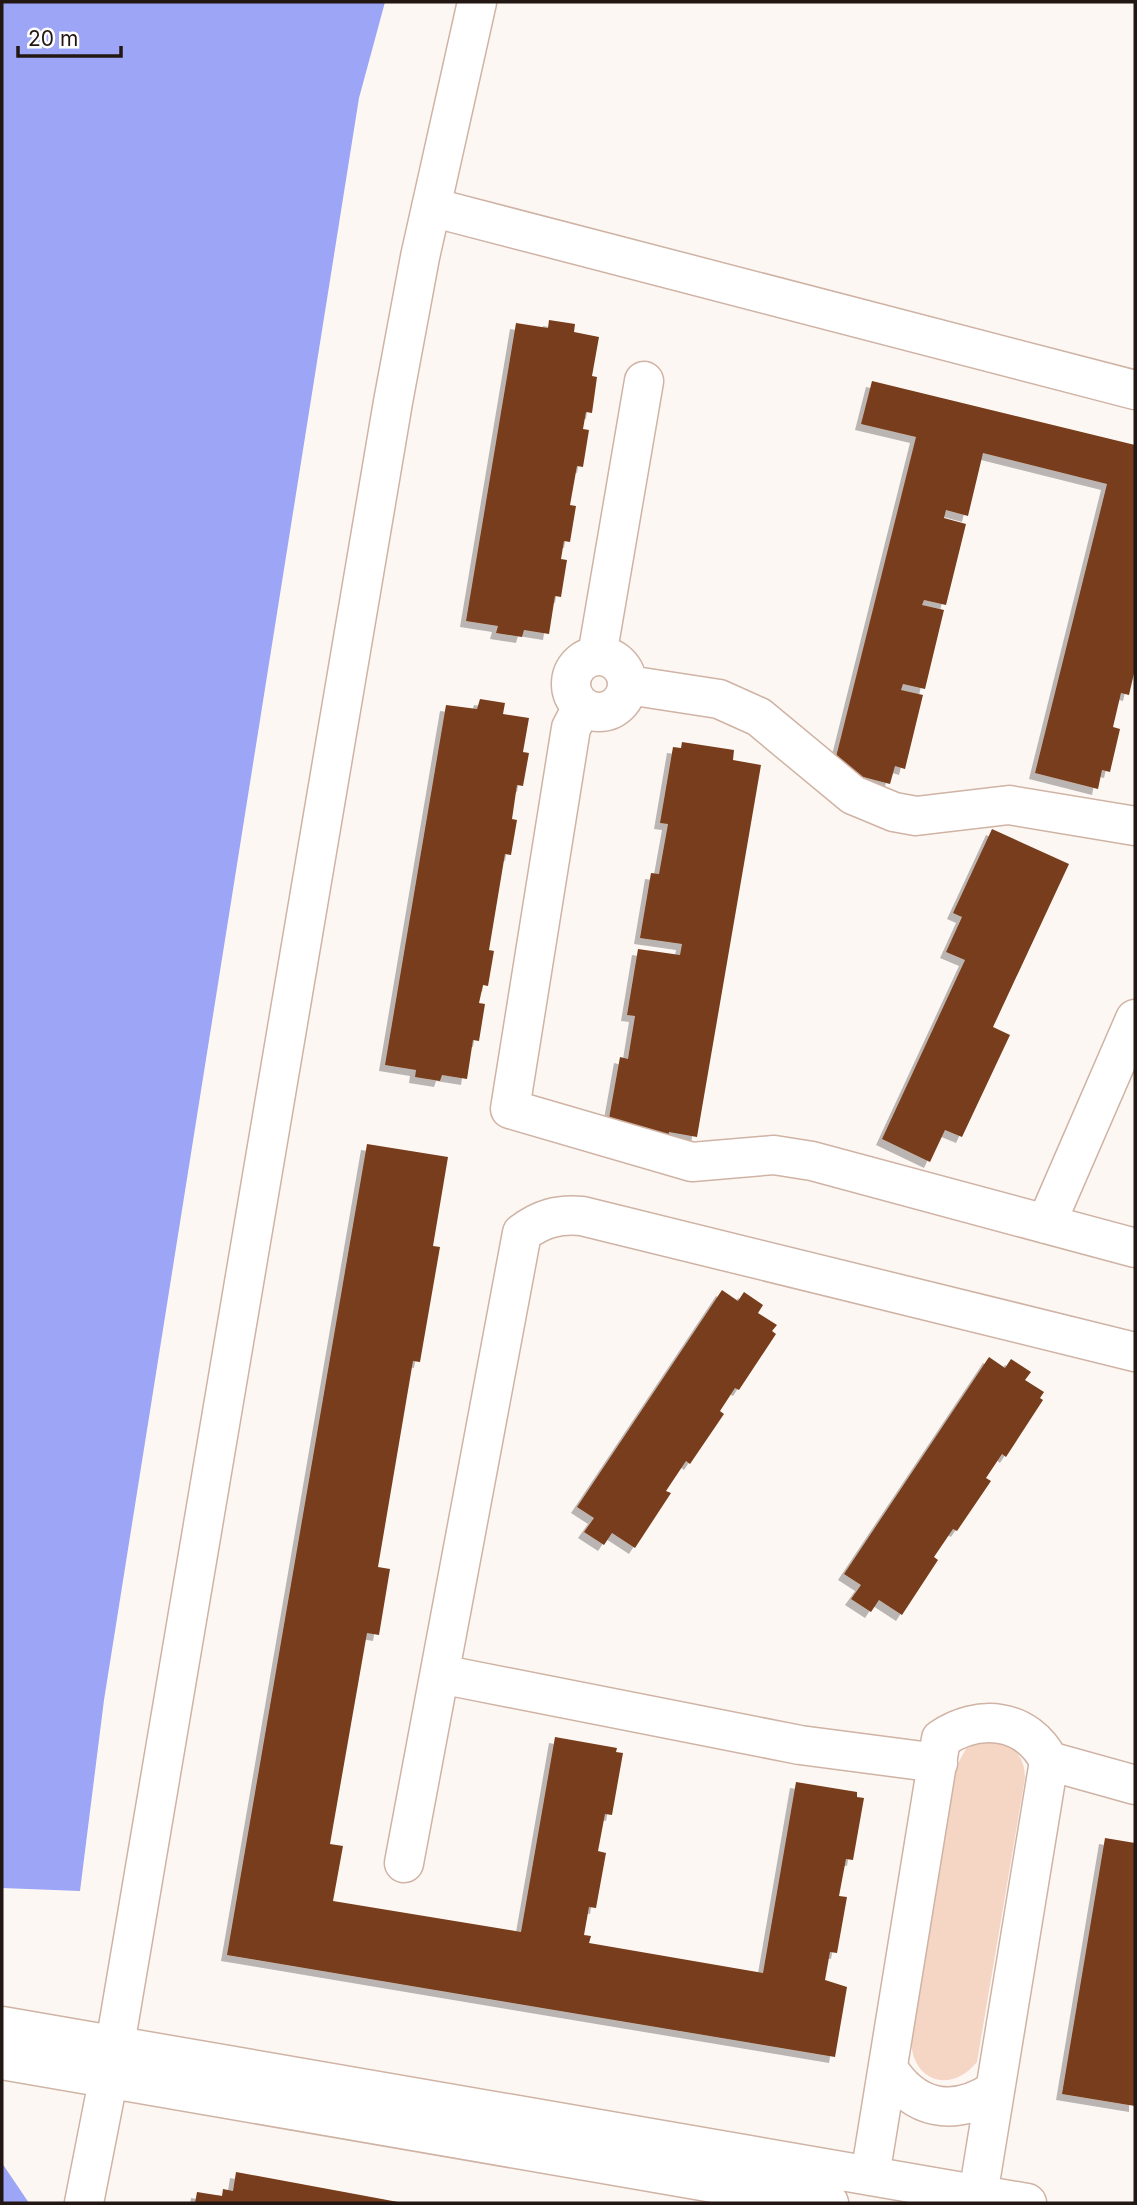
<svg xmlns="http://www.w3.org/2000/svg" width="1137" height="2205" viewBox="0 0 1137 2205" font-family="Inter,sans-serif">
<defs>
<filter id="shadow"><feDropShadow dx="-6" dy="6" stdDeviation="0" flood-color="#0004"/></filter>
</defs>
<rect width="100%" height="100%" fill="#fdf7f4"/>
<path fill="#f5d5c4" d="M989 1739C1012 1746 1024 1752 1025 1778L977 2062C951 2094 912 2082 911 2040L956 1767 967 1747Z"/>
<path fill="#9ca5f6" d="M2 2H385L359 98 104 1700 80 1891 2 1888Z
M2 2163 29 2203H2Z"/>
<path fill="#773e1a" filter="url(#shadow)" d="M549 320 575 324 574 332 599 337 592 376 597 377 592 413 586 412 583 429 589 430 583 467 577 466 570 505 576 506 570 542 564 541 561 559 567 560 561 597 555 596 549 634 524 630 522 637 496 633 498 626 466 621 516 323 548 328Z
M872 381 1135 445V669L1129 695 1121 693 1113 727 1120 729 1110 772 1102 770 1098 789 1035 773 1107 484 983 453 968 516 946 510 944 518 966 524 946 605 924 600 922 605 944 610 925 689 903 684 901 690 923 695 905 769 895 766 890 784 833 769 916 437 861 424Z
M480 699 505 703 503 714 529 718 523 752 529 753 523 786 517 785 512 819 517 820 511 855 505 854 489 950 494 951 488 986 483 985 479 1003 485 1004 479 1041 473 1040 467 1079 442 1075 440 1081 415 1077 416 1070 385 1065 446 705 477 709Z
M682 742 734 750 733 760 761 765 697 1137 669 1132 667 1145 606 1135 620 1057 628 1059 635 1016 627 1015 638 949 680 955 682 944 640 938 651 873 659 874 668 824 660 823 673 747 681 748Z
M992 829 1069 864 993 1027 1010 1035 962 1137 945 1130 930 1162 882 1139 965 960 946 952 962 917 953 913Z
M367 1144 448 1157 433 1246 440 1247 420 1362 413 1361 378 1567 390 1569 379 1635 367 1633 330 1844 343 1846 333 1901 521 1932 555 1737 617 1748 616 1752 623 1753 612 1815 605 1814 598 1851 606 1853 596 1908 589 1907 584 1935 591 1936 589 1943 763 1973 796 1782 857 1792V1797L864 1798 853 1860 846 1859 839 1896 847 1897 837 1953 830 1952 825 1980 847 1987 835 2057 227 1955Z
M722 1290 738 1301 744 1292 763 1305 758 1313 777 1325 772 1331 776 1334 739 1390 735 1388 720 1411 724 1414 690 1464 686 1461 666 1491 671 1493 635 1548 612 1533 604 1545 584 1532 594 1518 577 1507Z
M989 1357 1005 1368 1011 1359 1031 1372 1025 1380 1044 1392 1040 1398 1043 1400 1006 1457 1002 1454 986 1478 991 1481 957 1531 953 1529 934 1557 938 1560 902 1615 879 1600 871 1612 851 1599 861 1585 844 1574Z
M1105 1838 1135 1843V2106L1062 2094Z
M236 2172 398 2202V2203H195L197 2192 222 2196 223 2189 233 2191Z"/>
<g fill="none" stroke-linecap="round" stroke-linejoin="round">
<g stroke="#cfb3a4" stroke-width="41">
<path id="minor" d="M431 207 1135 390
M571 684a28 28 0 1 1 56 0a28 28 0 1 1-56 0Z
M597 656 644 381
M628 685 719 699 759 717 853 795 894 812 916 816 1009 805 1135 826
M582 707 571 728 510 1109 692 1162 774 1155 812 1161 1135 1248
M1046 1224 1135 1019
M440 1674 800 1745 938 1763
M1049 1761 1135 1785
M404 1863 522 1233C541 1219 557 1214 582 1216L1135 1352
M2 2026 1027 2203
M2 2060 829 2203
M888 2068C914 2110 954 2118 995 2090
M870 2176 941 1739C979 1713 1027 1718 1049 1761L978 2195
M84 2203 115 2045 393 402 420 257 477 2"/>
</g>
<use href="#minor" stroke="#fff" stroke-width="38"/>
</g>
<rect width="1137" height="2205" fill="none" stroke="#221712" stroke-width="7"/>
<path d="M18 46v10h103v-10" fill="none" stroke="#221712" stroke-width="3.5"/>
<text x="28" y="46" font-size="21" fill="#221712" stroke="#ffffff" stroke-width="5" paint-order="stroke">20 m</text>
</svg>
